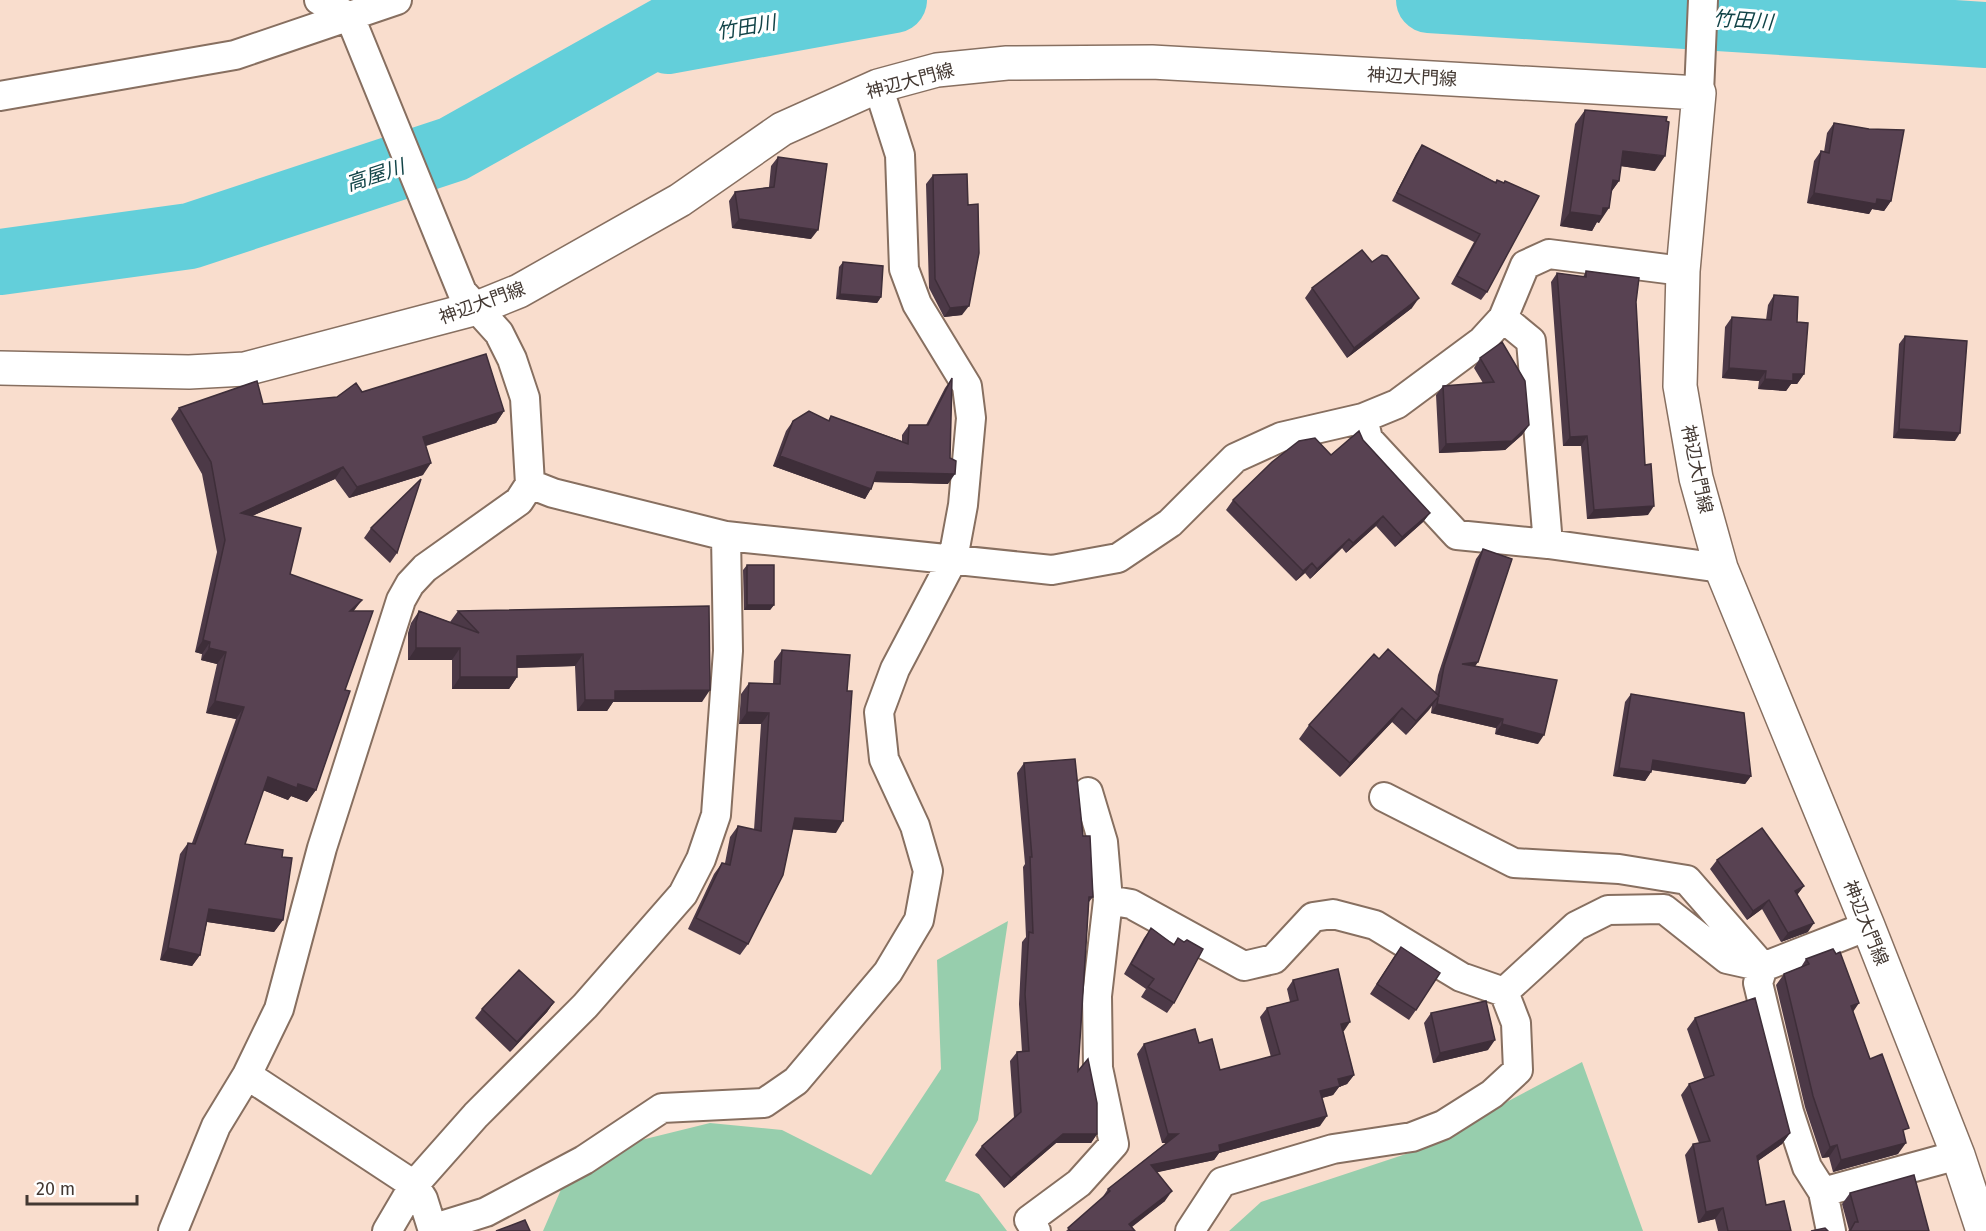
<svg xmlns="http://www.w3.org/2000/svg" width="1986" height="1231" viewBox="0 0 1986 1231" font-family="'Fira Sans','Noto Sans JP',sans-serif">
<rect width="100%" height="100%" fill="#f9ddcd"/>
<path fill="#97cead" d="M1008 921 978 1120 945 1181 979 1194 1007 1231H543L566 1178 629 1143 710 1123 782 1130 871 1175 941 1069 937 960Z
M1582 1062 1643 1231H1229L1261 1202 1412 1152Z"/>
<g fill="none" stroke-linecap="round" stroke-linejoin="round">
<path stroke="#63cfda" stroke-width="66" d="M1429 0 1986 35
M668 41 894 0
M0 262 190 236 453 149 719 0"/>
<g stroke="#876f60" stroke-width="32">
<path id="minor" d="M1699 93 1703 0
M0 96 235 55 397 0
M1503 318 1531 341 1548 544 1721 568
M1363 418 1368 439 1457 535 1548 544
M530 484 553 493 726 536 1052 570 1118 558 1170 523 1235 458 1281 437 1363 418 1397 404 1482 341 1503 318 1525 265 1549 254 1683 271
M1384 797 1514 863 1619 869 1687 880 1763 967 1758 983 1789 1112 1807 1167 1823 1192 1831 1231
M1108 900 1131 904 1244 966 1274 959 1313 917 1333 914 1375 925 1461 977 1504 992 1576 926 1608 910 1664 909 1727 959 1763 967 1868 926
M247 1075 414 1185 423 1199 433 1231
M1823 1192 1958 1155
M173 1231 216 1126 247 1075 279 1009 322 848 401 600 410 584 425 568 519 501 530 484 525 398 512 359 499 333 462 292 350 17 319 0
M387 1231 414 1185 476 1115 585 1006 683 894 701 859 716 815 728 651 726 536
M433 1231 444 1225 486 1212 584 1160 662 1108 764 1103 796 1081 888 972 919 920 928 871 915 826 884 759 879 712 895 669 953 559 963 505 971 418 967 386 917 304 904 269 900 155 878 86
M1036 1231 1029 1220 1079 1183 1114 1144 1098 1068 1097 996 1108 900 1103 842 1088 792
M1190 1231 1222 1182 1333 1149 1412 1137 1443 1125 1492 1094 1518 1070 1516 1023 1504 992"/>
</g>
<g stroke="#876f60" stroke-width="36">
<path id="primary" d="M0 368 189 372 245 369 477 308 519 291 680 200 782 129 878 86 937 70 1007 63 1152 62 1699 93 1683 271 1680 386 1696 478 1721 568 1868 926 1958 1155 1983 1231"/>
</g>
<use href="#minor" stroke="#fff" stroke-width="28"/>
<use href="#primary" stroke="#fff" stroke-width="33"/>
</g>
<path fill="#4c3947" d="M1585 110 1655 171 1621 166 1619 181 1611 192 1599 223 1597 222 1592 231 1560 226 1575 124Z
M1834 123 1891 201 1884 211 1872 209 1869 214 1807 203 1814 161 1821 151 1824 152 1827 133Z
M1422 145 1495 182 1497 180 1504 183 1505 181 1487 292 1481 300 1451 284 1474 242 1392 201 1416 154Z
M778 157 811 239 732 228 729 201 735 192 769 187 771 166Z
M933 175 962 315 944 317 929 288 926 184Z
M843 262 881 297 877 303 836 299 839 267Z
M1372 262 1412 308 1347 358 1305 298 1312 288Z
M1586 271 1636 302 1648 515 1587 519 1581 446H1563L1551 282 1557 273 1583 277Z
M1774 295 1797 322 1804 374 1797 384H1791L1786 391 1758 389 1759 381 1722 378 1725 327 1732 317 1766 320 1768 305Z
M1905 336 1955 441 1893 438 1899 344Z
M1480 358 1529 425 1522 435 1505 450 1439 453 1436 395 1443 386 1483 383 1474 368Z
M952 378 948 484 874 482 865 499 773 466 786 431 793 421H828L831 416 902 441V435L909 425H926L945 388Z
M362 392 504 411 496 423 426 446 423 475 349 498 335 479 252 516 290 574 354 611 345 690 316 790 307 802 291 796 288 800 263 790 245 844 282 857 283 920 274 932 207 922 200 955 192 966 160 960 180 854 188 843H192L236 719 206 713 217 664 201 660 202 654 195 652 217 552 202 474 171 419 179 408 263 404 337 397Z
M1363 440 1430 513 1423 522 1395 547 1376 526 1346 553 1342 548 1310 579 1305 573 1296 581 1226 510 1233 500Z
M371 528 397 553 390 563 364 538Z
M1483 549 1478 662 1475 666 1538 744 1495 734 1496 728 1431 713 1432 705 1406 735 1392 722 1340 777 1299 739 1309 725 1379 659 1435 692 1438 675 1476 559Z
M747 565 774 605 770 610H744L743 570Z
M709 606 702 702H613L607 711H577L575 666 517 668V677L509 689H452V660H408V633L411 623 419 611 450 622 458 611Z
M782 650 836 833 792 829 748 944 740 955 688 929 714 874 722 863H725L730 837 738 826 754 830 761 724H739L741 694 749 683 773 684 774 661Z
M1631 694 1751 776 1745 784 1651 770V772L1645 781 1613 776 1625 702Z
M1024 763 1083 836 1093 897 1089 902 1078 1071 1097 1134 1091 1143H1056L1004 1188 975 1155 982 1146 1014 1118 1010 1061 1017 1052H1022L1019 1004 1022 942 1026 937 1023 867 1025 864 1017 773Z
M1717 860 1804 886 1797 895 1808 932 1781 942 1762 909 1747 920 1710 869Z
M1151 928 1173 945 1178 938 1174 1003 1167 1013 1141 997 1146 989 1124 974 1144 938Z
M1394 957 1416 1010 1409 1020 1370 994Z
M1806 959 1853 1012 1870 1059 1904 1134 1898 1154 1833 1172 1829 1157 1822 1158 1805 1107 1776 985 1784 974 1801 967Z
M1293 980 1344 1031H1343L1354 1075 1347 1084 1339 1087 1333 1095 1322 1098 1320 1126 1219 1153 1214 1160 1157 1172 1165 1201 1132 1227 1135 1231H1066L1102 1198 1108 1189 1166 1143H1162L1137 1054 1144 1044 1199 1043 1220 1070 1271 1057 1260 1017 1267 1008 1290 1002 1287 989Z
M554 1002 547 1012 510 1052 475 1018 482 1009Z
M1431 1013 1488 1050 1433 1063 1424 1023Z
M1695 1018 1790 1133 1782 1144 1758 1161 1766 1205 1791 1231H1718L1715 1219 1698 1223 1685 1155 1693 1144 1699 1143 1681 1095 1689 1084 1704 1078 1687 1029Z
M1850 1193 1929 1231H1848L1849 1230 1842 1204Z"/>
<path fill="#3e2e39" d="M1623 151 1665 156 1655 171 1613 165Z
M1613 180 1619 181 1609 195Z
M1814 193 1877 199 1891 201 1884 211 1872 209 1869 214 1807 203Z
M1603 208H1609L1599 223 1597 222 1592 231 1560 226 1570 212Z
M739 219 818 230 811 239 732 228Z
M840 294 881 297 877 303 836 299Z
M1419 298 1412 308 1347 358 1354 348Z
M969 306 962 315 944 317 950 308Z
M1729 368 1766 371 1759 381 1722 378Z
M1793 374H1804L1797 384H1791L1786 391 1758 389 1765 379Z
M504 411 496 423 415 449 423 437Z
M1529 425 1522 435 1505 450 1439 453 1446 444Z
M1899 429 1960 433 1955 441 1893 438Z
M1587 436 1581 446H1563L1570 437Z
M780 456 871 489 865 499 773 466Z
M431 463 423 475 349 498 357 487Z
M343 467 335 479 232 525 241 513Z
M877 472 955 474 948 484 871 482Z
M1654 506 1648 515 1587 519 1594 510Z
M1430 513 1423 522 1395 547 1402 537Z
M1383 516 1376 526 1346 553 1353 543Z
M1349 539 1342 548 1310 579 1317 569Z
M1312 563 1305 573 1296 581 1303 571Z
M362 600 353 612 350 611Z
M747 605H774L770 610H744Z
M203 640 210 642 202 654 195 652Z
M209 648 226 652 217 664 201 660Z
M416 648H460L452 660H408Z
M583 654 575 666 509 668 517 656Z
M1478 662 1471 672 1462 664Z
M460 677H517L509 689H452Z
M710 690 702 702H613L607 711H577L585 700 615 691Z
M1439 696 1429 710 1406 735 1416 721Z
M215 701 244 707 236 719 206 713Z
M1437 704 1503 719 1496 728 1431 713Z
M1402 708 1392 722 1340 777 1350 763Z
M747 712 769 713 761 724H739Z
M1502 724 1544 735 1538 744 1495 734Z
M1653 760 1751 776 1745 784 1647 769Z
M1619 768 1651 772 1645 781 1613 776Z
M268 777 298 784 316 790 307 802 291 796 288 800 260 789Z
M795 818 843 821 836 833 787 829Z
M1804 886 1797 895 1795 891Z
M1769 900 1762 909 1747 920 1753 911Z
M209 909 283 920 274 932 201 921Z
M1814 923 1808 932 1781 942 1788 933Z
M168 948 200 955 192 966 160 960Z
M554 1002 547 1012 510 1052 517 1042Z
M1859 1003 1851 1015V1006Z
M1350 1022 1344 1031 1334 1033 1341 1024Z
M1495 1040 1488 1050 1433 1063 1440 1053Z
M1354 1075 1347 1084 1339 1087 1333 1095 1314 1100 1320 1091 1338 1079Z
M1327 1116 1320 1126 1219 1153 1214 1160 1145 1175 1151 1165 1219 1145Z
M1790 1133 1782 1144 1749 1167 1757 1156Z
M1063 1134H1097L1091 1143H1056L1004 1188 1011 1178Z
M1168 1134H1178L1171 1143H1162Z
M1906 1143 1898 1154 1833 1172 1841 1160Z
M1837 1145 1829 1157 1822 1158 1830 1147Z
M1172 1191 1165 1201 1126 1231 1129 1224Z
M1723 1208 1715 1219 1698 1223 1706 1212Z"/>
<path fill="#584252" stroke="#3e2e39" stroke-width="1.5" d="M1585 110 1667 117 1666 121 1669 122 1665 156 1623 151 1619 181 1613 180 1609 208H1603L1602 216 1570 212Z
M1834 123 1869 129 1904 130 1891 201 1877 199 1876 204 1814 193 1821 151 1829 153Z
M1422 145 1496 183 1497 180 1504 183 1505 181 1539 196 1487 292 1457 276 1480 234 1397 193Z
M778 157 827 164 818 230 739 219 735 192 774 187Z
M967 174 968 205 978 204 979 253 969 306 950 308 935 279 933 175Z
M1362 250 1372 262 1382 255 1387 256 1419 298 1354 348 1312 288Z
M843 262 883 266 881 297 840 294Z
M1586 271 1639 278 1636 302 1645 465 1651 464 1654 506 1594 510 1587 436 1570 437 1557 273 1586 277Z
M1774 295 1798 297 1797 322 1808 323 1804 374H1793V381L1765 379 1766 371 1729 368 1732 317 1771 320Z
M1905 336 1967 341 1960 433 1899 429Z
M1502 342 1525 381 1529 425 1512 441 1446 444 1443 386 1494 382 1480 358Z
M486 354 504 411 423 437 431 463 357 487 343 467 241 513 301 528 290 574 362 600 350 611H373L345 690 350 691 316 790 298 784 297 788 268 777 245 844 283 850 282 857 292 858 283 920 209 909 200 955 168 948 188 843 195 844 244 707 215 701 226 652 209 648 210 642 203 640 225 540 211 462 179 408 257 381 263 404 337 397 356 383 362 392Z
M952 378 950 458 956 461 955 474 877 472 871 489 780 456 793 421 809 411 829 421 831 416 908 444 909 425H928Z
M1359 431 1363 440 1430 513 1402 537 1383 516 1353 543 1349 539 1317 569 1312 563 1303 571 1233 500 1272 462 1299 441 1315 438 1331 455Z
M421 479 397 553 371 528Z
M1483 549 1512 559 1478 662 1462 664 1557 680 1544 735 1502 724 1503 719 1437 704 1444 666Z
M747 565H774V605H747Z
M709 606 710 690 615 691V700H585L583 654 517 656V677H460V648H416V622L419 611 479 633 458 611Z
M1388 649 1439 696 1416 721 1402 708 1350 763 1309 725 1374 654 1379 659Z
M782 650 850 655 847 691H852L843 821 795 818 783 875 748 944 696 918 722 863 730 865 738 826 761 831 769 713 747 712 749 683 780 684Z
M1631 694 1744 713 1751 776 1653 760 1651 772 1619 768Z
M1075 759 1083 836H1090L1093 897H1089L1078 1071 1088 1059 1097 1103V1134H1063L1011 1178 982 1146 1021 1112 1017 1052 1029 1051 1025 994 1029 932 1033 933 1030 857H1032L1024 763Z
M1762 828 1804 886 1795 891 1814 923 1788 933 1769 900 1753 911 1717 860Z
M1151 928 1174 945 1178 938 1184 942 1187 940 1203 949 1174 1003 1148 987 1154 979 1131 964Z
M1401 947 1440 973 1416 1010 1377 984Z
M1833 949 1836 954 1840 952 1859 1003 1851 1006 1870 1059 1882 1054 1909 1128 1903 1130 1906 1143 1841 1160 1837 1145 1830 1147 1813 1096 1784 974 1809 964 1806 959Z
M1338 969 1350 1022 1341 1024 1354 1075 1338 1079 1340 1086 1320 1091 1327 1116 1219 1145 1220 1151 1151 1165 1172 1191 1129 1224 1135 1231H1070L1068 1228 1110 1191 1108 1189 1178 1134H1168L1144 1044 1195 1029 1199 1043 1212 1039 1220 1070 1280 1054 1267 1008 1298 1000 1293 980Z
M519 970 554 1002 517 1042 482 1009Z
M1755 998 1790 1133 1757 1156 1766 1205 1784 1201 1791 1231H1728L1723 1208 1706 1212 1693 1144 1710 1141 1689 1084 1714 1075 1695 1018Z
M1486 1001 1495 1040 1440 1053 1431 1013Z
M1914 1175 1929 1231H1850L1855 1222H1858L1850 1193Z
M525 1220 530 1231H496Z
M1825 1228 1828 1231H1811Z"/>
<g text-anchor="middle" stroke-width="6" stroke-linejoin="round" paint-order="stroke">
<g font-size="18" fill="#433832" stroke="#fff">
<text transform="translate(1412 77) rotate(3)" y="6">神辺大門線</text>
<text transform="translate(910 81) rotate(-15)" y="6">神辺大門線</text>
<text transform="translate(482 303) rotate(-20)" y="6">神辺大門線</text>
<text transform="translate(1697 469) rotate(78)" y="6">神辺大門線</text>
<text transform="translate(1866 923) rotate(68)" y="6">神辺大門線</text>
</g>
<g font-size="20" font-style="italic" fill="#124448" stroke="#fff">
<text transform="translate(1743 20) rotate(4)" y="7">竹田川</text>
<text transform="translate(746 27) rotate(-10)" y="7">竹田川</text>
<text transform="translate(375 175) rotate(-18)" y="7">高屋川</text>
</g>
</g>
<path d="M27 1195v9h110v-9" fill="none" stroke="#433832" stroke-width="3"/>
<text x="36" y="1195" font-size="18" fill="#433832" stroke="#ffffff" stroke-width="4.5" paint-order="stroke">20 m</text>
</svg>
